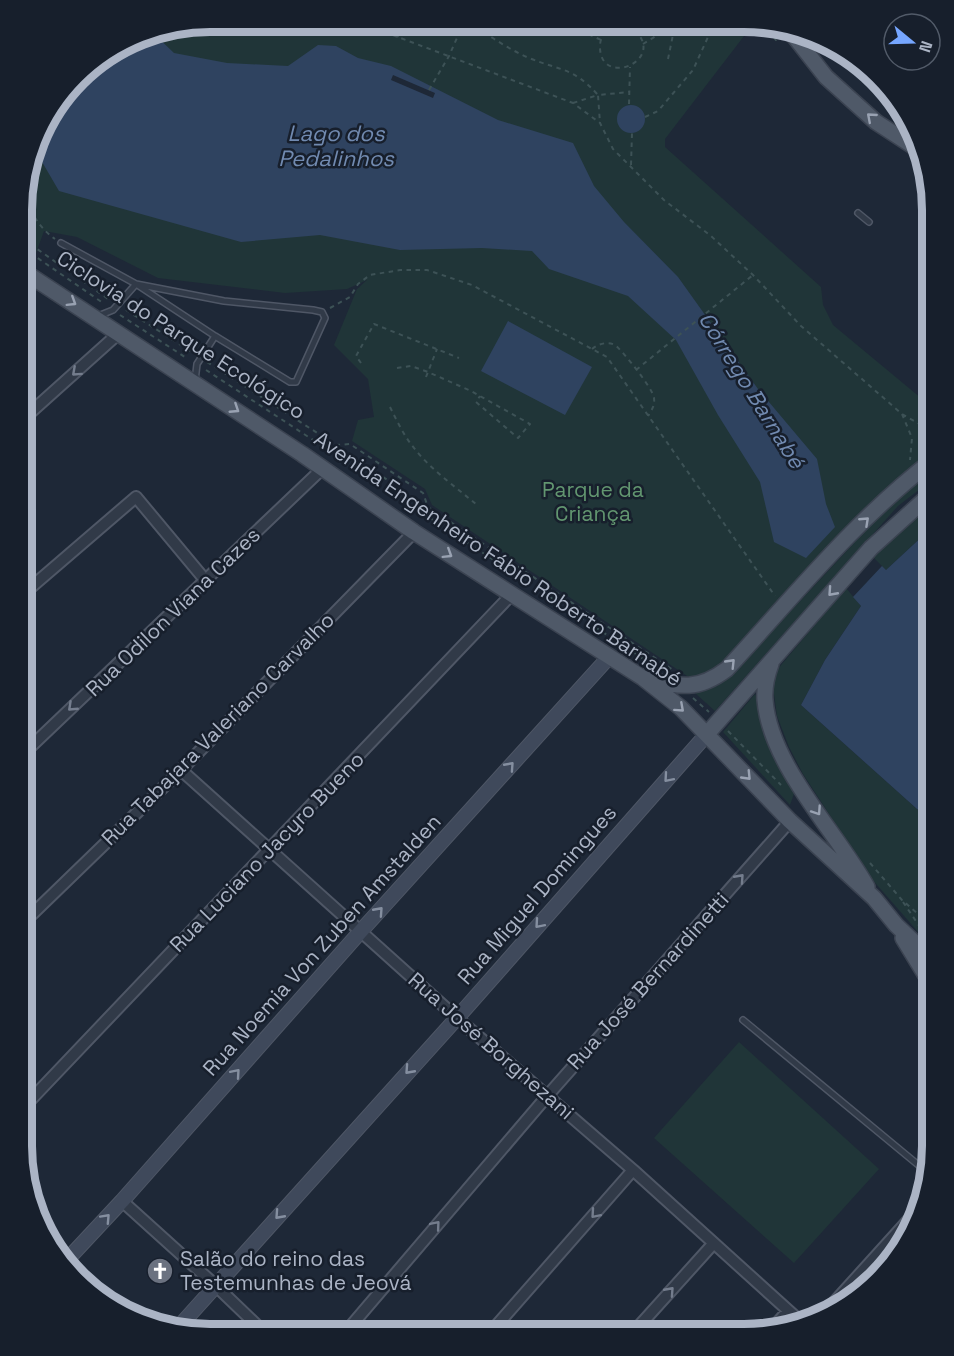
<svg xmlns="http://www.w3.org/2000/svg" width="954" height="1356" viewBox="0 0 954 1356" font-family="'Space Grotesk',sans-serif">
<rect width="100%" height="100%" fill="#1e2837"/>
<path fill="#203538" d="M210 21 754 23 665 139V147L821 287 823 305 833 325 933 408V451C851 512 787 593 717 667L701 675 690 678 432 505 425 489 352 441 358 420 374 417 368 379 334 345 357 289 367 280 347 289 285 293 158 278 77 237 44 231 31 267 23 261V185L46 116 86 68 149 31Z
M933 470V479L898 506 715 711 695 693 717 686 734 672 896 498Z
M933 504V533L927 532 886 570 873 557Z
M846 588 861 606 825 660 801 705 917 809 933 817V949L870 877 803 774 789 747 777 716 773 687 776 671Z
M755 694 795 791 790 805 723 732Z
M739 1042 879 1169 794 1263 654 1138Z"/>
<path fill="#2f4360" d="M149 31H151L174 53 227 63 288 66 318 45 336 46 358 58 391 66 498 120 573 143 594 186 624 222 678 277 758 389 817 459 826 504 835 527 806 558 774 542 760 482 718 415 676 340 628 296 549 269 532 251 482 248 400 250 320 235 241 242 59 191 38 155 46 116 86 68Z
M617 119a14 14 0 1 1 28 0a14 14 0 1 1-28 0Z
M508 321 592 367 565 415 481 371Z
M927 532 933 533V817L917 809 801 705 825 660 861 606 853 597 882 566 886 570Z"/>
<path fill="#1e2837" d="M393 75 435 93 433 98 391 80Z"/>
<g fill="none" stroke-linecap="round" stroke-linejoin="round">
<g stroke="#4f5766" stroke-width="8">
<path id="lane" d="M858 213 869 222
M61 243 136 284 215 336 290 382H296L325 318 322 312 313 310 224 301 136 284 113 310 98 316
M195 381 197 364 215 336
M743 1020 928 1173"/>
</g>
<g stroke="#4f5766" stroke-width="14">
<path id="street" d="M22 420 119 333
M22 595 136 497 206 581
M22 755 323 468
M181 770 457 1018 633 1170 801 1322
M21 925 181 770 414 532
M21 1110 512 594
M122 1201 215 1285 266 1334
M882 1250 892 1259
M820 1318 914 1214
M772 1329 788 1311
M344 1334 548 1095 790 821
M489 1334 633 1170
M631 1335 713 1244"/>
</g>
<g stroke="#4f5766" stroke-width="16">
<path id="secondary" d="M66 1261 122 1201 361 931 609 657
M176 1330 457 1018 707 734"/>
</g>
<g stroke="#3b4351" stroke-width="18">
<path id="primary" d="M790 31 826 77 876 122 919 150
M23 271 302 454 414 532 643 678 681 708 790 821 874 898 896 925 933 960
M771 664C767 675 764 688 765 700 770 765 836 831 867 887
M647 679C681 687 698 691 727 669 793 597 856 519 933 460
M707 734 871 548 933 492
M903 938 933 987"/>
</g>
<path stroke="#3d5256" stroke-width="2" stroke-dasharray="4.5 4.5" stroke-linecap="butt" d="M260 21 283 25H366L573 103 600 123 613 149 664 200 711 236 753 275 801 326 902 414 923 426 933 429
M469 22C488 35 508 49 529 58 561 71 573 67 598 95L629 92
M564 23 601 40
M762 23 776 40 779 38
M631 27 617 25C608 29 600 35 600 46 599 90 672 59 631 27L634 22
M397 37 410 22
M643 44 679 22
M668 59 675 25
M429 90 449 56 464 22
M573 103 598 95 600 123
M629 104 630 67
M645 117 658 111 693 70 708 37 707 22
M631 165 632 133
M23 193C31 212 38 227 55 239
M23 239 111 301
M23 248 103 303
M330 308 350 297 358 284 370 275 400 270H427L472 285 607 357 775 596
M126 310 195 354
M120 315 188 359
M592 349C598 344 607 341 615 345 622 350 654 390 654 398 655 405 652 410 648 416
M207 362 336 445 350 444 423 493 428 507 673 670
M361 363 356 356 374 324 459 358
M397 368 411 366 428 372 471 391 530 424 518 438 476 402 480 396
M206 370 333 453C357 459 390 480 409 496 416 501 417 509 424 514L654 666
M636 370 753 275
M426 377 437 349
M390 407C397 421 404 436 414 448 431 470 456 487 477 505
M902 414 912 438 910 460
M693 698 709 712
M728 731 781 785
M870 863 902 900 933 927
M903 902 920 927"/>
<use href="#lane" stroke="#313a48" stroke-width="5"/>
<use href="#street" stroke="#313a48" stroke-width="10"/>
<use href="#secondary" stroke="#3f495b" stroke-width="14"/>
<use href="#primary" stroke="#4f5968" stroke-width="15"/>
</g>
<defs><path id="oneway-chevron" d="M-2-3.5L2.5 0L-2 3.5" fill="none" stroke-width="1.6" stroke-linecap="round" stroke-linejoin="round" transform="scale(1.5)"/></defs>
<g stroke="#99a2b2">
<use href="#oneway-chevron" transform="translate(871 117) rotate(-139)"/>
<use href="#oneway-chevron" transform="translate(72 302) rotate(32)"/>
<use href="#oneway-chevron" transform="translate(235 409) rotate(33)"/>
<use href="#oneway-chevron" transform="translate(865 521) rotate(-43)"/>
<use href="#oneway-chevron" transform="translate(448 554) rotate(32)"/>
<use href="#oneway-chevron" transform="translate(832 592) rotate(132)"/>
<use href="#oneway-chevron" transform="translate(731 663) rotate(-46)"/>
<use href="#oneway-chevron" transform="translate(680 708) rotate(42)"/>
<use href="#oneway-chevron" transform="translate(747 776) rotate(46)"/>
<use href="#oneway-chevron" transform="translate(817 811) rotate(56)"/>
</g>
<g stroke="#747d8d">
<use href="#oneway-chevron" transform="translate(76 372) rotate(138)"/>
<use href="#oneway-chevron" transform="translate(72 707) rotate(137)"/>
<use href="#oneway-chevron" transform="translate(740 878) rotate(-48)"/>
<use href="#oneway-chevron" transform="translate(595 1214) rotate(131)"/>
<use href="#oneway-chevron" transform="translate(436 1225) rotate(-50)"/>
<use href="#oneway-chevron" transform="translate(670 1291) rotate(-48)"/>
</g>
<g stroke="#858fa0">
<use href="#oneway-chevron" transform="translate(510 766) rotate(-48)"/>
<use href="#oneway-chevron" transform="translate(668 778) rotate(131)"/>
<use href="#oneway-chevron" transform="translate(379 911) rotate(-48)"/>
<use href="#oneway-chevron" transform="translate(539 924) rotate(131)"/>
<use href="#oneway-chevron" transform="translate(409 1070) rotate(132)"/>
<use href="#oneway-chevron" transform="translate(236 1073) rotate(-49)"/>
<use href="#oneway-chevron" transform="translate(279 1215) rotate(132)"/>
<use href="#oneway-chevron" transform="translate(106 1218) rotate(-47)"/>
</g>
<defs>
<g id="church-disc" transform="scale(1.35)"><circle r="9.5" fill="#6b7280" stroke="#171f2c"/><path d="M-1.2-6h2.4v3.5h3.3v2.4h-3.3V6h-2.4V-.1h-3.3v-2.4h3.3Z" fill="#fff"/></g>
</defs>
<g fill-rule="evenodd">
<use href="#church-disc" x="160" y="1271"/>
</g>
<g text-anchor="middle" stroke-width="5" stroke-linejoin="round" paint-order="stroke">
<g font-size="21" fill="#abb4c5" stroke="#171f2c">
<text transform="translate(181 335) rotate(33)" y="7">Ciclovia do Parque Ecológico</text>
<text transform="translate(498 559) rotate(34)" y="7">Avenida Engenheiro Fábio Roberto Barnabé</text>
<text transform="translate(173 612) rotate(-44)" y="7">Rua Odilon Viana Cazes</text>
<text transform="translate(218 729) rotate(-45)" y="7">Rua Tabajara Valeriano Carvalho</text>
<text transform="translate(267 852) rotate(-46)" y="7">Rua Luciano Jacyro Bueno</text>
<text transform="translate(537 895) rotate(-49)" y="7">Rua Miguel Domingues</text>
<text transform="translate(322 945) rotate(-48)" y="7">Rua Noemia Von Zuben Amstalden</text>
<text transform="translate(648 981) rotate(-48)" y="7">Rua José Bernardinetti</text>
<text transform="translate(491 1046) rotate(41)" y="7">Rua José Borghezani</text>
</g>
<g font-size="21" fill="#629670" stroke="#171f2c">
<text x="593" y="497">Parque da<tspan x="593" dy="24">Criança</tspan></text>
</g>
<g font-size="21" fill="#abb4c5" stroke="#171f2c" text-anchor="start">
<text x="180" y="1266">Salão do reino das<tspan x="180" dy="24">Testemunhas de Jeová</tspan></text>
</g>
<g font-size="22" font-style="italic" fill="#718ab0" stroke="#171f2c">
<text x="336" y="141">Lago dos<tspan x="336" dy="25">Pedalinhos</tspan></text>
<text transform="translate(752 390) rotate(58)" y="8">Córrego Barnabé</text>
</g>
</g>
<path d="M0 0H954V1356H0ZM210 32H744A178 178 0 0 1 922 210V1146A178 178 0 0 1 744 1324H210A178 178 0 0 1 32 1146V210A178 178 0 0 1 210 32Z" fill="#171f2c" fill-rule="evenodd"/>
<path fill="none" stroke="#abb4c5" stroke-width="8" d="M210 32H744A178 178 0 0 1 922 210V1146A178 178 0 0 1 744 1324H210A178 178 0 0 1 32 1146V210A178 178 0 0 1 210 32Z"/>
<g transform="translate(912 42) rotate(109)"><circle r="28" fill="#171f2c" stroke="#525b69" stroke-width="1.5"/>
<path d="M0-4.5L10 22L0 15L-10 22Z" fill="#76a6ff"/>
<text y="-9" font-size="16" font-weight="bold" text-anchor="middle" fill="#abb4c5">N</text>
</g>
</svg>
